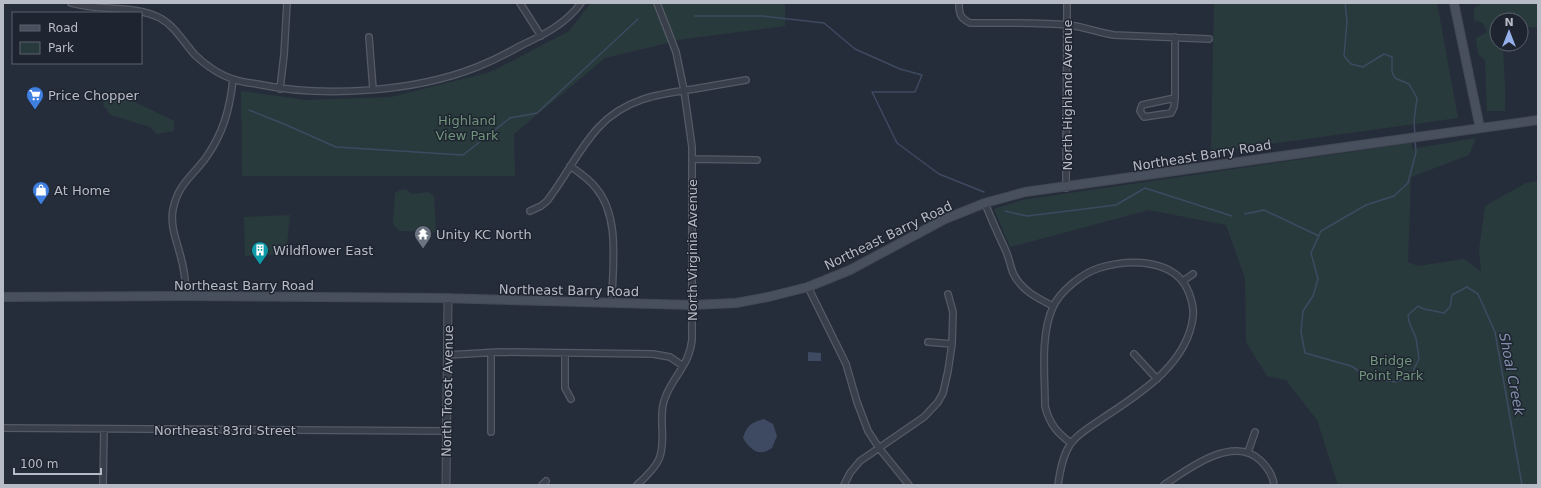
<svg xmlns="http://www.w3.org/2000/svg" width="1541" height="488" viewBox="0 0 1541 488" font-family="'DejaVu Sans',sans-serif">
<rect width="100%" height="100%" fill="#262d3a"/>
<path fill="#293a3c" d="M591 3H785V26L684 39 605 58 514 134 515 176H242L241 91 306 100 391 97 483 74 495 70 569 31Z
M1214 3H1437L1458 118 1211 152Z
M1482 3H1538V27H1521V20H1497V44H1505L1503 49 1505 84V111H1487L1485 60 1478 54 1476 38 1487 32 1483 23 1474 20V8Z
M106 90 139 104 174 121V131L157 134 150 127 111 115 103 105Z
M1476 138 1469 155 1411 177 1408 262 1418 266 1464 259 1481 272 1479 250 1485 206 1526 183 1538 181V485H1338L1317 420 1286 380 1267 376 1246 342 1245 278 1226 225 1149 210 1010 247 994 209 1022 200 1412 143V149Z
M406 189 412 194 428 192 434 196 436 232 399 231 393 224 395 193 400 190Z
M290 215 286 254 245 256 244 217Z"/>
<path fill="#3e4a61" d="M808 352 821 353V361H808Z
M764 419 773 424 777 436 772 448C770 449 766 452 763 452 755 454 747 445 743 438 747 425 751 423 764 419Z"/>
<g fill="none" stroke-linecap="round" stroke-linejoin="round">
<path stroke="#3e4a61" stroke-width="1.5" d="M1345 3 1347 21 1344 56 1351 64 1363 67 1384 54 1392 57V72L1395 78 1409 84 1417 98 1414 121 1415 135
M695 16H762L824 23 855 49 900 69 922 75 915 92H872L897 143 939 174 984 192
M249 110 284 124 336 147 463 155 510 118 537 113 638 19
M1415 141 1416 152 1408 183 1394 196 1366 205 1321 231 1311 253 1318 279 1313 296 1303 311 1301 332 1305 353 1351 366 1371 379 1396 382 1411 375 1419 359 1416 338 1409 322 1408 315 1418 306 1424 309 1444 313 1450 307 1452 295 1467 287 1478 294 1495 332 1522 485
M1005 211 1027 216 1116 205 1145 188 1232 216
M1245 214 1264 210 1319 236"/>
<g stroke="#555b66" stroke-width="8">
<path id="minor" d="M71 3C101 12 131 4 160 18 175 26 184 43 195 55 205 65 220 75 233 79 240 82 249 83 257 84 323 98 414 92 477 67 492 61 506 54 520 46 543 35 566 24 581 3
M520 3 541 36
M959 3C959 14 960 18 970 23 1002 23 1038 22 1069 25 1085 27 1099 33 1114 35L1209 39
M369 37 373 89
M280 89 284 55 287 3
M1175 98 1142 105 1140 111 1144 117 1171 113 1174 107 1175 98V37
M693 159 757 160
M570 166C580 173 589 179 596 188 621 218 612 267 612 303
M1066 188 1067 3
M985 203C991 219 998 234 1005 249 1009 257 1010 265 1013 273 1021 290 1037 298 1053 306
M530 211 541 206 547 201C565 178 578 150 598 128 624 99 658 94 694 89 711 86 729 83 746 80
M1183 281 1193 274
M808 287 846 364 857 402 868 431 879 448 909 485
M186 296C186 282 184 268 180 254 176 239 170 225 173 209 178 185 191 177 205 159 223 134 230 109 233 79
M928 342 952 344
M565 353V388L571 399
M1134 354 1157 379
M448 355 499 352 653 354 670 357 683 366
M3 428 446 431
M491 432V353
M1248 452 1255 432
M103 485 104 429
M542 485 546 481
M637 485C660 464 664 457 662 426 662 416 661 407 665 398 673 376 689 366 692 340V147L684 90 676 52 657 3
M844 485 850 473 860 461 924 417 938 402 943 393 948 371 952 344 953 312 948 294
M1058 485C1060 471 1063 453 1072 442 1080 432 1093 425 1103 418 1139 394 1187 365 1193 317 1194 309 1192 301 1189 293 1176 258 1129 259 1099 268 1083 273 1060 291 1053 307 1040 335 1045 375 1045 406 1049 423 1057 433 1071 443
M1164 485C1189 468 1234 434 1261 461 1268 468 1273 475 1274 485"/>
</g>
<g stroke="#555b66" stroke-width="9">
<path id="tertiary" d="M446 485 448 298"/>
</g>
<g stroke="#434954" stroke-width="10">
<path id="secondary" d="M1454 3 1480 128
M3 297 186 296 440 298 692 305 736 303 768 297 808 287 850 270 945 219 985 203 1025 192 1538 120"/>
</g>
<use href="#minor" stroke="#3a404b" stroke-width="5.5"/>
<use href="#tertiary" stroke="#3a404b" stroke-width="7"/>
<use href="#secondary" stroke="#484f5d" stroke-width="8"/>
</g>
<defs>
<g id="supermarket-pin" transform="scale(0.9)"><path d="M0 17L-7.5 6A9.5 9.5 0 1 1 7.5 6Z" fill="#3f7fe0" stroke="#1f2530"/><path d="M-6-5.5h2.5l.6 2H6L4.5 2H-2.5L-4.4-4H-6ZM-1.5 3.2a1.3 1.3 0 1 0 .1 0ZM3 3.2a1.3 1.3 0 1 0 .1 0Z" fill="#fff"/></g>
<g id="shop-pin" transform="scale(0.9)"><path d="M0 17L-7.5 6A9.5 9.5 0 1 1 7.5 6Z" fill="#3f7fe0" stroke="#1f2530"/><path d="M-5-2.5h2.3a2.7 3.5 0 0 1 5.4 0H5L5.5 6h-11ZM-1.5-2.5h3a1.5 2.3 0 0 0-3 0Z" fill="#fff"/></g>
<g id="temple-pin" transform="scale(0.9)"><path d="M0 17L-7.5 6A9.5 9.5 0 1 1 7.5 6Z" fill="#6b7280" stroke="#1f2530"/><path d="M0-6L5-2H3V0L6.5 2.5H4V6H1.5V3h-3V6H-4V2.5H-6.5L-3 0V-2H-5Z" fill="#fff"/></g>
<g id="building-pin" transform="scale(0.9)"><path d="M0 17L-7.5 6A9.5 9.5 0 1 1 7.5 6Z" fill="#0f9aa8" stroke="#1f2530"/><path d="M-4-6H4V6H1V3H-1V6H-4ZM-2.5-4.3h1.7v1.8h-1.7ZM.8-4.3h1.7v1.8H.8ZM-2.5-1h1.7V.8h-1.7ZM.8-1h1.7V.8H.8Z" fill="#fff"/></g>
</defs>
<g fill-rule="evenodd">
<use href="#supermarket-pin" x="35" y="95"/>
<use href="#shop-pin" x="41" y="190"/>
<use href="#temple-pin" x="423" y="234"/>
<use href="#building-pin" x="260" y="250"/>
</g>
<g text-anchor="middle" stroke-width="3" stroke-linejoin="round" paint-order="stroke">
<g font-size="13" fill="#b6bbc6" stroke="#1f2530" text-anchor="start">
<text x="48" y="100">Price Chopper</text>
<text x="54" y="195">At Home</text>
<text x="436" y="239">Unity KC North</text>
<text x="273" y="255">Wildflower East</text>
</g>
<g font-size="13" fill="#b6bbc6" stroke="#1f2530">
<text transform="translate(1067 95) rotate(-90)" y="5">North Highland Avenue</text>
<text transform="translate(1202 155) rotate(-9)" y="5">Northeast Barry Road</text>
<text transform="translate(888 235) rotate(-26)" y="5">Northeast Barry Road</text>
<text transform="translate(692 250) rotate(-90)" y="5">North Virginia Avenue</text>
<text x="244" y="290">Northeast Barry Road</text>
<text transform="translate(569 290) rotate(1)" y="5">Northeast Barry Road</text>
<text transform="translate(447 391) rotate(-89)" y="5">North Troost Avenue</text>
<text x="225" y="435">Northeast 83rd Street</text>
</g>
<g font-size="13" fill="#70947b" stroke="#1f2530">
<text x="467" y="125">Highland<tspan x="467" dy="15">View Park</tspan></text>
<text x="1391" y="365">Bridge<tspan x="1391" dy="15">Point Park</tspan></text>
</g>
<g font-size="14" font-style="italic" fill="#818faa" stroke="#1f2530">
<text transform="translate(1512 374) rotate(79)" y="5">Shoal Creek</text>
</g>
</g>
<rect width="1541" height="488" fill="none" stroke="#b6bbc6" stroke-width="8"/>
<rect x="12" y="12" width="130" height="52" fill="#1f2530" stroke="#5b616c"/>
<rect x="20" y="25" width="20" height="6" fill="#484f5d" stroke="#5b616c"/>
<text x="48" y="32" font-size="12" fill="#b6bbc6">Road</text>
<rect x="20" y="42" width="20" height="12" fill="#293a3c" stroke="#5b616c"/>
<text x="48" y="52" font-size="12" fill="#b6bbc6">Park</text>
<g transform="translate(1509 32)"><circle r="19" fill="#1f2530" stroke="#5b616c"/>
<path d="M0-3L7 15L0 10L-7 15Z" fill="#95b0eb"/>
<text y="-6" font-size="11" font-weight="bold" text-anchor="middle" fill="#b6bbc6">N</text>
</g>
<path d="M14 468v6h87v-6" fill="none" stroke="#b6bbc6" stroke-width="2"/>
<text x="20" y="468" font-size="12" fill="#b6bbc6" stroke="#1f2530" stroke-width="3" paint-order="stroke">100 m</text>
</svg>
